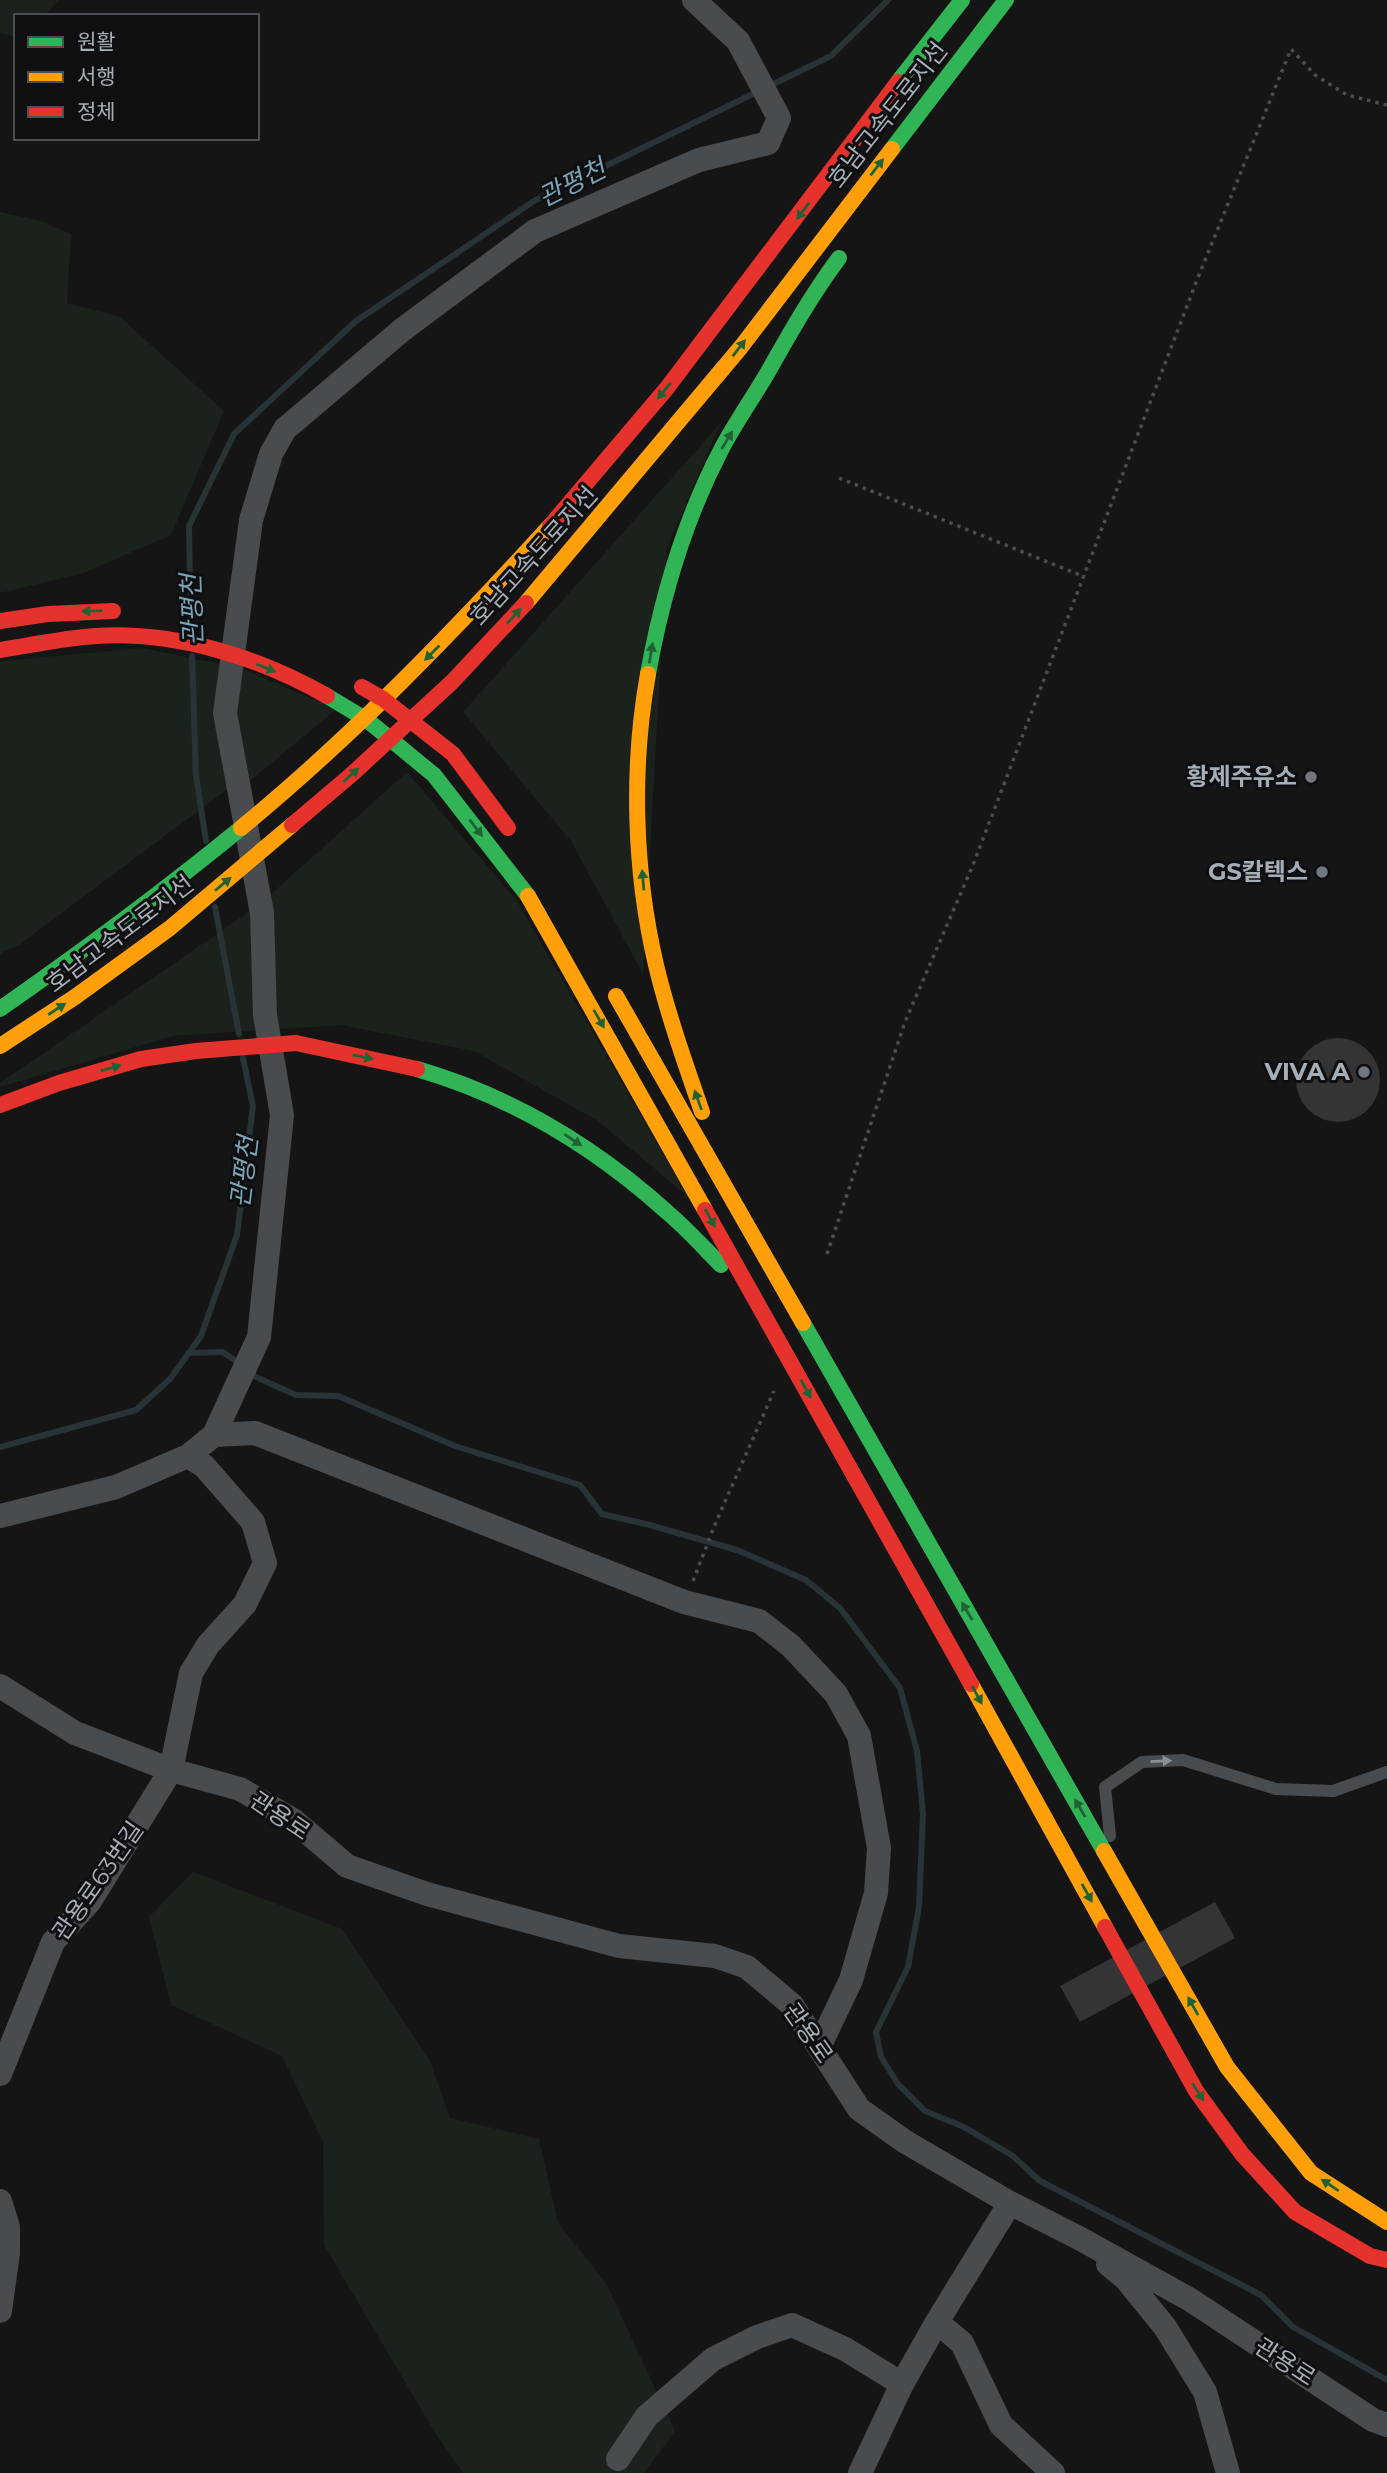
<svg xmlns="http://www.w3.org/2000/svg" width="1387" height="2473" viewBox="0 0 1387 2473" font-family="Montserrat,'Noto Sans KR',sans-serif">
<rect width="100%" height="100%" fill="#151515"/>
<path fill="#1b221b" d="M0 0H59L44 16H16V37L0 33Z
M0 212 41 221 71 234 67 303 120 317 224 411 171 535 84 573 0 593Z
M720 424 667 548 643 974 571 841 463 712Z
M142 648 224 665 233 785 19 945 0 954V661Z
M243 669 337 709 245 785 231 712Z
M407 772 517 901 688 1197 598 1121 474 1051 341 1025 173 1036 0 1087V1083L259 905Z
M193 1872 342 1929 430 2061 450 2118 539 2139 558 2223 606 2283 675 2431 644 2473H463L434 2431 324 2245 323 2142 282 2056 171 2005 149 1917Z"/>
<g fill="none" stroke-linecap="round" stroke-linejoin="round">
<path stroke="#283338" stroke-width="6" d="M769 86 831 56 888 0
M191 632 189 526 234 434 356 321 534 201 759 91
M192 656 196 775 206 841
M215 907 239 1034
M188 1353 223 1352 240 1364
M248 1371 256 1377 296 1395 338 1396 455 1446 580 1485 602 1514 650 1525 737 1550 806 1580 840 1608 900 1688 917 1751 923 1814 919 1907 908 1967 876 2032 881 2057 898 2084 925 2111 964 2127 1013 2156 1040 2181 1261 2295 1293 2327 1387 2380
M0 1447 136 1410 170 1379 201 1336 237 1235 253 1106 243 1058"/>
</g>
<path fill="#343436" d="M1296 1080a42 42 0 1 1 84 0a42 42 0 1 1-84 0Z
M1215 1902 1235 1938 1080 2022 1060 1986Z"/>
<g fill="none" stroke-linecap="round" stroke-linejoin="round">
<path stroke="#4b4c50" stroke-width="3.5" stroke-dasharray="3.5 5" stroke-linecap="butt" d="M839 478 1085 577
M827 1254 905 1022 973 865 1197 280 1291 49 1315 75 1347 95 1387 105
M693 1581 716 1522 774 1391"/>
<path stroke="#494c4e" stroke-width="12" d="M1110 1836 1105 1787 1142 1762 1183 1760 1276 1789 1333 1791 1387 1772"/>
<path stroke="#494c4e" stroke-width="24" d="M214 1435 259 1337 282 1115 265 1015 262 913 225 713 251 520 271 454 285 429 402 330 535 231 699 160 768 143 779 118 738 41 694 0
M0 1516 116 1487 188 1456 214 1435 255 1433 684 1602 759 1621 791 1646 836 1694 859 1736 879 1848 876 1893 851 1980 819 2047
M0 1686 75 1733 171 1770 240 1789 293 1820 347 1866 427 1894 619 1946 715 1956 747 1967 792 2005 859 2109 904 2141 1010 2203 1079 2238 1189 2299 1373 2420 1387 2425
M0 2074 53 1942 90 1901 171 1770 191 1673 208 1645 245 1604 265 1563 253 1522 204 1466 188 1456
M0 2201 8 2227V2253L0 2311
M1108 2264 1126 2279 1165 2327 1205 2392 1228 2473
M937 2322 962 2343 1001 2425 1053 2473
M618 2459 647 2416 713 2359 757 2337 792 2325 845 2349 902 2384
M860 2473 902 2384 937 2322 1010 2203"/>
<path stroke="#30b455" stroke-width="16" d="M898 82 962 0
M892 149 1006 0
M648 674C662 596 684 521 721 450 735 423 753 398 768 372 790 333 812 294 839 258
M327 696 367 720 434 775 528 896
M0 1009C83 951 163 892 241 828
M417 1069C510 1096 595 1147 667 1212 686 1228 703 1247 721 1265
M803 1323 1104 1851"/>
<path stroke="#ff9f0a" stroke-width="16" d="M526 603 741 347 892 149
M648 674C631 768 634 871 656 965 668 1015 685 1063 702 1112
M241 828C353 736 453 632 550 526
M528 896 705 1210
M616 996 803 1323
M0 1046 75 997 170 928 292 825
M971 1684 1105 1927
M1104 1851 1227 2067 1311 2173 1387 2222"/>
<path stroke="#e5322d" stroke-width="16" d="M550 526 667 388 898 82
M0 621 48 614 113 611
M0 650C32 645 64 638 96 636 175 631 259 657 327 696
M362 687 383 699 453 754 508 828
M292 825 351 775 452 682 526 603
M0 1105 59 1083 141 1059 196 1051 296 1043 417 1069
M705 1210 971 1684
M1105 1927 1196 2091 1242 2154 1295 2212 1370 2256 1387 2260"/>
</g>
<defs><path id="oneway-solid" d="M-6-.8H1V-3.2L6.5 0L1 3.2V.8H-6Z" transform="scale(1.75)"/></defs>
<g fill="#206233">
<use href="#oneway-solid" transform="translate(877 167) rotate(-52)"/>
<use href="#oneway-solid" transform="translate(803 211) rotate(127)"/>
<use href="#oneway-solid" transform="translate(739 348) rotate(-52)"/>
<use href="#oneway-solid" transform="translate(664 391) rotate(129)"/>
<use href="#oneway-solid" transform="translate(727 440) rotate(-59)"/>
<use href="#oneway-solid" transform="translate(92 611) rotate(178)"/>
<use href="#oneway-solid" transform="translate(514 616) rotate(-47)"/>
<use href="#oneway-solid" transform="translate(432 653) rotate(135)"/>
<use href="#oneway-solid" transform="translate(651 653) rotate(-81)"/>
<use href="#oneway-solid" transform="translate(266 668) rotate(22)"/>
<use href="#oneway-solid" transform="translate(351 775) rotate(-42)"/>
<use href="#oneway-solid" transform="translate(476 828) rotate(52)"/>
<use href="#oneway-solid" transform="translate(643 880) rotate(-95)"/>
<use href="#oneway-solid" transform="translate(223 884) rotate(-40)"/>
<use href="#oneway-solid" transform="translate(57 1009) rotate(-33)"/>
<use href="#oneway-solid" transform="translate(599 1019) rotate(60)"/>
<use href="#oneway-solid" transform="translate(363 1057) rotate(11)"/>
<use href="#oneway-solid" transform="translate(111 1068) rotate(-16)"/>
<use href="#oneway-solid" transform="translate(698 1100) rotate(-110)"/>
<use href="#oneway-solid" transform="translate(573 1140) rotate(34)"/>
<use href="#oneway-solid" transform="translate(710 1218) rotate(61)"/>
<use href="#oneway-solid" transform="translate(806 1389) rotate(61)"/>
<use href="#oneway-solid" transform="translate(967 1611) rotate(-120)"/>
<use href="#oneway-solid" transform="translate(977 1695) rotate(61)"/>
<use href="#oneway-solid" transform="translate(1080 1808) rotate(-120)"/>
<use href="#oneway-solid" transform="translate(1087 1893) rotate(61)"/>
<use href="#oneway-solid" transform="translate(1193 2006) rotate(-119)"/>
<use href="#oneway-solid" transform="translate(1198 2092) rotate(57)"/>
<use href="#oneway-solid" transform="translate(1330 2185) rotate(-146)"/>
</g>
<use fill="#899198" href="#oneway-solid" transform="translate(1161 1761) rotate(-3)"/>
<g fill="#73787e" stroke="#0f0f11" stroke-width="2.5">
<circle cx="1311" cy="777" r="7"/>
<circle cx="1322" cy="872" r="7"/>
<circle cx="1364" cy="1072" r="7"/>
</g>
<g text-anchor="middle" stroke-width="6" stroke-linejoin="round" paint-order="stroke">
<g font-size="24" fill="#a5aeb7" stroke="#0f0f11">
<text transform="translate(888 115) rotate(-52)" y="8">호남고속도로지선</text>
<text transform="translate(534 556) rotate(-48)" y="8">호남고속도로지선</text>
<text transform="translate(120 934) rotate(-37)" y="8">호남고속도로지선</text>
<text transform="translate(280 1816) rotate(34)" y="8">관용로</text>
<text transform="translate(98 1881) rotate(-55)" y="8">관용로63번길</text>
<text transform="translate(808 2033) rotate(55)" y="8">관용로</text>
<text transform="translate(1285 2362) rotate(33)" y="8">관용로</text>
</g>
<g font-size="24" font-weight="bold" fill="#a5aeb7" stroke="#0f0f11" text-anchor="end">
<text x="1297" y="785">황제주유소</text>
<text x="1308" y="880">GS칼텍스</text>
<text x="1350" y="1080">VIVA A</text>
</g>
<g font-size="26" font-style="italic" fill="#7aa3b5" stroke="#0f0f11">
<text transform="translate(572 183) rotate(-27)" y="9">관평천</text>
<text transform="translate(192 610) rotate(-92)" y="9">관평천</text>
<text transform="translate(244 1172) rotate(-83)" y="9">관평천</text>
</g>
</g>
<rect x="14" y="14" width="245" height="126" fill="#0f0f11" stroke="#4b4f53" stroke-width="2"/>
<rect x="28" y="37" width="35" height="10" fill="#30b455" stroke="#4b4f53" stroke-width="2"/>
<text x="77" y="49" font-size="21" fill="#a5aeb7">원활</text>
<rect x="28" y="72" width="35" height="10" fill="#ff9f0a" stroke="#4b4f53" stroke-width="2"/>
<text x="77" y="84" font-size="21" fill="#a5aeb7">서행</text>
<rect x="28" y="107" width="35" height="10" fill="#e5322d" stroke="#4b4f53" stroke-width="2"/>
<text x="77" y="119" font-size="21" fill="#a5aeb7">정체</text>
</svg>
